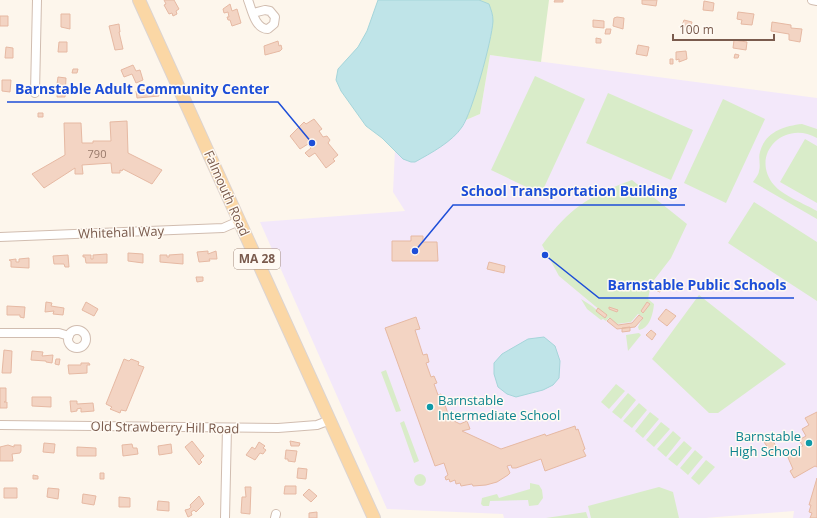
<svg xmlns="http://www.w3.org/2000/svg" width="817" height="518" viewBox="0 0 817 518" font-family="'Open Sans',sans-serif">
<rect width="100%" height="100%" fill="#fdf6ec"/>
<path fill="#f3e8fa" d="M490 55 817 98V518H793L794 511 705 518H504L503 514 387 509 260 222 405 211 393 192 395 150 480 114Z"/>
<path fill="#d9ecc9" d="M414 0H549L541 62 490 55 480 114 395 150Z
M535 76 585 99 541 194 491 170Z
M608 93 693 130 671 180 586 143Z
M723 99 765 119 726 203 684 183Z
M802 124 817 129V138C784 119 749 155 774 185 782 195 805 204 817 211V219L753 182C755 179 759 174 759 171 761 165 758 158 760 152 765 132 784 126 802 124Z
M805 139 817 146V203L780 182Z
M632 180 687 224 671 258 651 284 648 299 654 304C653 314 650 328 639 330L638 327 643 317 638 314 631 322 617 324 609 318 606 321 603 319 601 320 587 309 581 299 592 306 605 317 607 316 559 276 542 245C571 207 587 197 632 180Z
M754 202 817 242V301L728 243Z
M699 295 786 364 718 413H709L652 359Z
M639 333 641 335 628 351 626 335Z
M386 370 401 411 396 412 381 372Z
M616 384 625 391 609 409 601 402Z
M628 393 636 400 621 419 612 412Z
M639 403 647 410 632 428 623 421Z
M650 412 659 419 643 438 635 431Z
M404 421 419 461 414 463 400 423Z
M661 422 670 429 654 447 646 440Z
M673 431 681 438 666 457 657 449Z
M684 441 692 448 677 466 668 459Z
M695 450 703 457 688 475 680 468Z
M706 460 715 467 699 485 691 478Z
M414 480a6 6 0 1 1 12 0a6 6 0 1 1-12 0Z
M530 483 539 485 542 490 543 498 538 505 529 506 528 500 490 501 489 506H483L481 504 482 498 497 494 499 498 530 489Z
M659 487 673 492 679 518H591L588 506Z
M586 512 588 518H546Z"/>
<path fill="#bfe4e8" stroke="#a5d5da" d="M378 0H479L489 4C491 10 493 14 493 21 492 40 472 113 462 127 452 142 431 153 415 162H411L403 159 382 138 366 126 341 91 336 80 338 69 358 47 367 31Z
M544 337 555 346 560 361 559 378 553 385 543 390 516 397 507 394 498 387 494 374V363L502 354 528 339Z"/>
<path fill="#f3d4c3" stroke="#e6b9a3" d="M164 0H174L179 9 176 11 177 14 173 16 172 13 169 14 164 5 166 4Z
M555 0H563V2H554Z
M642 0H657L656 6 642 4Z
M704 1 714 3 713 11 703 10Z
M230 4 232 11 237 9 241 23 232 26 230 20H228L227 17H229L228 12 224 13 223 9Z
M738 12 754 14 752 25 741 24 742 20 737 19Z
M61 14H70V29L61 27Z
M0 16H8V26H0Z
M617 17 624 18 623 29 613 26 614 18Z
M593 20 604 21V28L593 27Z
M684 20 692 22 690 29 682 26Z
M772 22 791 25V28L802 29 800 42 789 40V34L771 31Z
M119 24 120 32H119L123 49 115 50 109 26Z
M606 29H611L610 34H605Z
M596 38 601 39V43H596Z
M734 40 747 42 746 50 733 48Z
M278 41 279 46 281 45 282 49 280 51 265 55 264 46Z
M59 42H67V52H58Z
M638 45 649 47 647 56 636 54Z
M6 47 13 48V58H5Z
M686 51 687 59 679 62V59L676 60V52Z
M735 54 739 55 738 58H734Z
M670 59H673V64H670Z
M133 65 136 71 140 70 143 80 136 83 132 74 124 77 121 70Z
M73 69H78L77 73H72Z
M58 77 66 78 65 97H57L59 84H57Z
M2 80H11L10 92 2 91Z
M159 87V96L137 98 136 91Z
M38 113H43V117H38Z
M314 119 322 129 319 131 323 137 327 136 330 140 328 143 338 155 333 159 335 161 326 168 315 153 309 157 305 153 311 148 308 144 300 149 290 136 304 122 306 124Z
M127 121 128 153 162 170 152 184 123 169 122 171 120 170V173H112L111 163 82 165 83 174H75V168L44 188 32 174 65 155 64 123H81L82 143H93V141H111L110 122Z
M411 236H423V242H437L438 261H392V241H411Z
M208 251V254L216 251 217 259H209L210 261 199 262 197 252Z
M128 253 143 254V263L128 261Z
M107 254V263H86L85 257H83V255H91V259H93V255Z
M183 254V264L160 262V255H167V257H169V255Z
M68 255 69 267H65L64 264H54L53 256Z
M29 258V268L11 267V261L9 260 16 259V262H19V259Z
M489 262 505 266 504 273 487 269Z
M196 277H203V281L197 282Z
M660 284 662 285 660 292 657 291Z
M46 302 52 303 51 306 64 308 63 315 53 314 54 311 45 312Z
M86 302 98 309 94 316 82 310Z
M647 302 650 304 643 313 641 311Z
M7 306 25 307 24 318 20 317V315H7Z
M609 307 618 310 617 312 609 309Z
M598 308 607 315 605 318 596 311Z
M666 309 676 316 667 326 658 319Z
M639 315 643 318 635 327 617 329 607 321 610 318 618 325 632 323Z
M416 317 420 329 415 330 423 355 427 354 429 362 426 363 431 377 434 376 437 383 434 384 438 395 441 394 450 419 460 424 467 421 470 429 462 431 501 449 545 434 546 436 575 426 576 430 578 429 585 449 583 450 586 456 545 471 541 459 516 468H512L511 465 507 466 510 473 508 475 497 482 486 485 473 486 472 484 461 486 460 483 456 484 455 480 450 482 449 479 446 480 445 477 448 475 444 463 435 466 385 328Z
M630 327V331L622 332V328Z
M651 330 656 334 652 340 646 335Z
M4 350 12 351 11 373H2Z
M32 351 43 352 42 356 53 355 52 363 46 362V361L31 360Z
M56 359H60L59 365 55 364Z
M124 359 129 361 131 359 139 362 138 365 144 367 126 411 121 410 120 413 110 409 112 407 106 404Z
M81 363H89L90 365H87V373L69 374 68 365H81Z
M0 388H6V401L4 402H7V408H0Z
M32 397H51V407L32 406Z
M70 401H77V404L93 403 94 411 81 412V408L77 409V411L71 412Z
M817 412V467L815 466 794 478 790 471 793 469 786 453 803 446 799 440 806 436 802 429 809 425 805 418Z
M771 438 779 451 773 455 764 442Z
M192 441 204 456 200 460 202 462 199 465 185 447Z
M290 441 300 443 299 446H291Z
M259 442 265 446 263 448 266 450 263 454 260 453 255 460 246 455 252 447 255 449Z
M44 443 55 444 54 453 43 452Z
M132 444 133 448H137L138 454 123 456 122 445Z
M171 444 172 453 159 455 158 446Z
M8 445 14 447V445H21V451L20 453 12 454 13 461H0V447Z
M77 447 96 448V456H77Z
M286 450 297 451 295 462 288 461V459H285Z
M298 468 307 469 306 479 297 478Z
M100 473H104V479H100Z
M33 475 38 476V479H33Z
M817 478V518H810L812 513 809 512 811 505H809Z
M285 486H296V494H284Z
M245 487H251L250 514 241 513 242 497H246Z
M4 488H17V498H4Z
M48 488 59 489 58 499 47 497Z
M309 489 317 496 311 502 303 495Z
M83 494 96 496 94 505 82 503Z
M199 496 204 504 196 512 194 510 191 512 192 515 188 517 185 510 189 509 191 507 190 505Z
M119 497 130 498V507H119Z
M158 501 169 502V511L157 510Z
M317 512V518H309V513Z"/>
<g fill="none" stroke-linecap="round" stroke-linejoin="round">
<g stroke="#d1bdb0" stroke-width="10">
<path id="minor" d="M248 0C252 10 255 29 268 29L274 24 275 17 270 11 265 10 253 13
M812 0 817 1
M35 93 37 0
M0 237 223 228 239 221
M68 339a9 9 0 1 1 18 0a9 9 0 1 1-18 0Z
M0 333H59L69 336
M0 425 278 428 317 425 330 420
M225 518 227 428
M275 518 276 514"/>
</g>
<g stroke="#dcd4d1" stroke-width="14">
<path id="primary" d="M139 0 374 518"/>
</g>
<use href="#minor" stroke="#fff" stroke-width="8"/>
<use href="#primary" stroke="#fbd7a5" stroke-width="12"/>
</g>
<g fill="#0f9aa8" stroke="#fffaf3" stroke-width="1.5">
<circle cx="430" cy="407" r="4"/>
<circle cx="809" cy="443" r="4"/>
</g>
<g text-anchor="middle" stroke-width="3" stroke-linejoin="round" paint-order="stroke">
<g font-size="11" fill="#98796a">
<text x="97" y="158">790</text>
</g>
<rect fill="#fffaf3" stroke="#a28b7f" stroke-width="1" x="234" y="249" width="46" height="20" rx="3"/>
<g font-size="12" font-weight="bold" fill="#7a5b4d">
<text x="257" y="263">MA 28</text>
</g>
<g font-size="13" fill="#7a5b4d" stroke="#fffaf3">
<text transform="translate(227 193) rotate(66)" y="5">Falmouth Road</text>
<text transform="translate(121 232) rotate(-2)" y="5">Whitehall Way</text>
<text transform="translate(165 427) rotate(1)" y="5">Old Strawberry Hill Road</text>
</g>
<g font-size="13" fill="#0d838f" stroke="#fffaf3" text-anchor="start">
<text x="438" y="405">Barnstable<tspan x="438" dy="15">Intermediate School</tspan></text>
<text x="801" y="441" text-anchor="end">Barnstable<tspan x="801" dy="15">High School</tspan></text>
</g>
</g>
<path fill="none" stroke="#1d4ed8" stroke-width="1.5" d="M312 143L278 102H7M415 251L453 205H685M545 255L599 298H794"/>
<g fill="#1d4ed8" stroke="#fffaf3" stroke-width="1.5">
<circle cx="312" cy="143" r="4"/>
<circle cx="415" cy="251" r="4"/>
<circle cx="545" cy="255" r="4"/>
</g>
<g font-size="14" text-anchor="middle" font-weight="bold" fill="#1d4ed8" stroke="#fffaf3" stroke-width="3" stroke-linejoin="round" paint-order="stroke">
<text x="142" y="94">Barnstable Adult Community Center</text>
<text x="569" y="196">School Transportation Building</text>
<text x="697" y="290">Barnstable Public Schools</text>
</g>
<path d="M673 34v6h101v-6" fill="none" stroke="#7a5b4d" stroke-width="2"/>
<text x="679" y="34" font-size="12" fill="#7a5b4d" stroke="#fffaf3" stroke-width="3" paint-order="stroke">100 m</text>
</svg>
